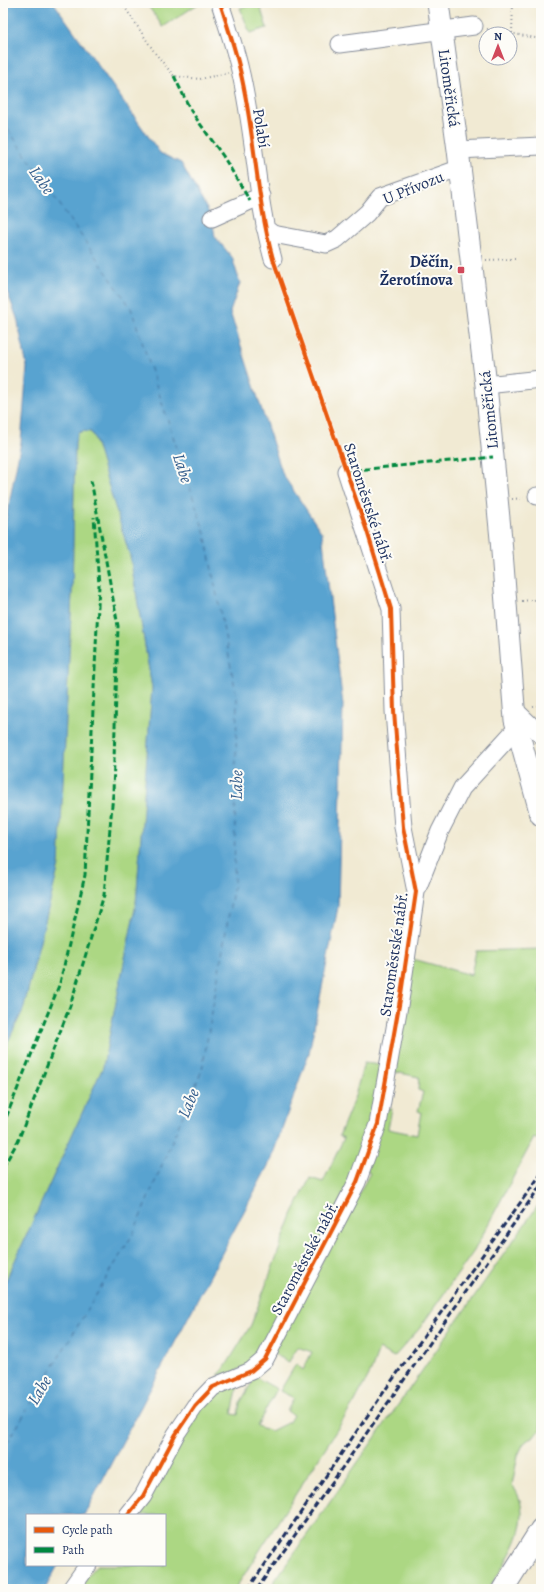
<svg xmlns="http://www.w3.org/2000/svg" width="544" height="1592" viewBox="0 0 544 1592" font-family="Alegreya,serif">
<rect width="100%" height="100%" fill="#fdfcf7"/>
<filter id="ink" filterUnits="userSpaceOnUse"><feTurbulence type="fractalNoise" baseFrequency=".025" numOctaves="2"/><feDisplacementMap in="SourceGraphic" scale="8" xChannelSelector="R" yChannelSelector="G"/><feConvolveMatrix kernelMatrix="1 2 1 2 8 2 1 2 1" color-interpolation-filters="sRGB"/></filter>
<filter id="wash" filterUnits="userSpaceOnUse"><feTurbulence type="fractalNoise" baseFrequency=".012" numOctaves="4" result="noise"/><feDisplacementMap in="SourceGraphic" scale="16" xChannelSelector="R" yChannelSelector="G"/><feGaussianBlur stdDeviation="0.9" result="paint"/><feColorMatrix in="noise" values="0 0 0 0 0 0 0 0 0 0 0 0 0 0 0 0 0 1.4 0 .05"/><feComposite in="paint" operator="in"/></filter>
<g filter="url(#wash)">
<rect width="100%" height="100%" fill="#f1ead3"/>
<path fill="#acd783" stroke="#648370" d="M146 3H198V4L163 27Z
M259 3 267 28 250 33 240 8Z
M83 431 91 432 94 437 130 556 152 688 136 904 103 1067 3 1287V1052L23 1010 59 865 72 593 75 442 78 433Z
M541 949 539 973 541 978V1141L534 1138 474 1251 419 1329 394 1357 379 1349 371 1371 354 1403 235 1589H77L97 1565H165V1515H138L162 1480 170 1452 205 1396 238 1385 232 1414 238 1415 240 1403 255 1377 277 1389 257 1426 271 1431 289 1422 293 1415 287 1411 294 1398 280 1391 296 1364 303 1370 312 1352 297 1347 289 1362 272 1353 370 1173 367 1171 382 1108 392 1109 388 1129 417 1135 421 1112 418 1111 423 1092 418 1090 419 1077 390 1071 413 959 471 975 476 951Z
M364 1063 383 1065 367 1147 273 1337 250 1364 231 1373 218 1375 224 1369 251 1325 292 1215 310 1178 323 1182 344 1138 339 1136 354 1099Z
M541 1201V1430L524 1443 518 1455 512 1485C538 1519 507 1559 489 1589H295L292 1584 280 1589H269Z"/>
<path fill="#58a3d0" stroke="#3a6997" d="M3 3H54L160 153 181 163 212 218 215 237 232 257 240 283 230 312 283 475 322 533 343 705 338 907 309 1053 270 1162 84 1515H27V1565H58L45 1589H3V1287L103 1067 136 904 152 688 130 556 94 437 91 432 83 431 78 433 75 442 72 593 59 865 23 1010 3 1052V535L21 442 27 367 17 318 3 281Z"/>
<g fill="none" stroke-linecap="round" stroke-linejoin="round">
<path stroke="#335d8c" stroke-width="1" stroke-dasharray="5 4" stroke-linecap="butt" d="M3 122 131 308 205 534 237 698 234 884 202 1070 133 1234 3 1450"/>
</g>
</g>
<g filter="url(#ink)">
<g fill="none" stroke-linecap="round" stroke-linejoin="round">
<g stroke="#868c98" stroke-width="19">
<path id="minor" d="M220 3C227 25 235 48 240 70 255 132 256 198 273 259
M340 44 474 26
M458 150 541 146
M212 218 261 196
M265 228 273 234 326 244 337 239 344 233 367 213 380 197 461 168
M486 385 541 379
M346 471 391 609 394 711 403 827 416 892
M537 496H541
M514 709 541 735
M128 1515 143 1496 176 1434 195 1406 213 1387 251 1371 265 1359 357 1182 378 1124 401 994 416 892 440 831 462 788 516 729
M71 1589 88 1565"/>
</g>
<g stroke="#868c98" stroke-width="23">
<path id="major" d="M438 3 458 150 486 385 501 539 515 720 541 815
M503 1589 541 1529"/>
</g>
<path stroke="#868c98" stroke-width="2" stroke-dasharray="1 3" stroke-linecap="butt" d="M122 3 155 53 174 76 200 79 228 73
M487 29 541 39
M512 33 513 3
M486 260 515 259
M512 499 524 498
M522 601 541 599
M533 707 541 706"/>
<use href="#minor" stroke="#fff" stroke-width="17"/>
<use href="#major" stroke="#fff" stroke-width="21"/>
<path stroke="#1b2f5e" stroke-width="3" stroke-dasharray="6 3" stroke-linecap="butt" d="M248 1589 388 1386 541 1174
M257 1589 541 1185"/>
<path stroke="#00873e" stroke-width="3" stroke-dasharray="6 3" stroke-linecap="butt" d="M174 76 191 111 223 156 250 201
M346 471 493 457
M3 1125 60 983 85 875 99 585 94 517
M3 1167 18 1141 70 1006 104 895 113 794 118 626 91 480"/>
<g stroke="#fdfcf7" stroke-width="6">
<path id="cycleway" d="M128 1515 143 1496 176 1434 195 1406 213 1387 251 1371 265 1359 357 1182 378 1124 401 994 416 892 403 827 394 711 391 609 367 531 273 259C256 198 255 132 240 70 235 48 227 25 220 3"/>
</g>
<use href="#cycleway" stroke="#e8590c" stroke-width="4"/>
</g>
</g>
<rect fill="#d1495b" stroke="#fdfcf7" stroke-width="1.5" x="457" y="266" width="8" height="8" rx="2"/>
<g text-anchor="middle" stroke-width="4" stroke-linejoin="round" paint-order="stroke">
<g font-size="16" fill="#1b2f5e" stroke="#fdfcf7">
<text transform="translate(450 88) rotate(82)" y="6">Litoměřická</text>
<text transform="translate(262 128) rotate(81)" y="6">Polabí</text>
<text transform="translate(413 187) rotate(-22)" y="6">U Přívozu</text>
<text transform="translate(488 410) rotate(-96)" y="6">Litoměřická</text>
<text transform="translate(369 503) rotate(72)" y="6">Staroměstské nábř.</text>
<text transform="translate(393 954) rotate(-82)" y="6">Staroměstské nábř.</text>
<text transform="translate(304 1258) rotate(-62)" y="6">Staroměstské nábř.</text>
</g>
<g font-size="16" font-weight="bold" fill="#1b2f5e" stroke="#fdfcf7" text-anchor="end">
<text x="453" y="267">Děčín,<tspan x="453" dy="18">Žerotínova</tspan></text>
</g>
<g font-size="17" font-style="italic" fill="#335d8c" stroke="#fdfcf7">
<text transform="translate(42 180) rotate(55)" y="6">Labe</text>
<text transform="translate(183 468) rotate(72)" y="6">Labe</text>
<text transform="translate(236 785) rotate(-89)" y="6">Labe</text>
<text transform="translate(188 1103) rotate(-67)" y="6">Labe</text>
<text transform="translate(39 1390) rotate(-59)" y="6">Labe</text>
</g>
</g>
<rect width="544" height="1592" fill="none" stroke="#fdfcf7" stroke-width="16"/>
<rect x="26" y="1514" width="140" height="52" fill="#fdfcf7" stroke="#a3aaba"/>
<rect x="34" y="1527" width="20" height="6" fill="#e8590c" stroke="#a3aaba"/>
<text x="62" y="1534" font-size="12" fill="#1b2f5e">Cycle path</text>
<rect x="34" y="1547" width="20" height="6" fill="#00873e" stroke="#a3aaba"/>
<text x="62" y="1554" font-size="12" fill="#1b2f5e">Path</text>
<g transform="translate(498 46)"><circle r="19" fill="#fdfcf7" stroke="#a3aaba"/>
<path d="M0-3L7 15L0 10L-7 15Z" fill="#d1495b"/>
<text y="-6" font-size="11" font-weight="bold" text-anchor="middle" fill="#1b2f5e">N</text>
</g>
</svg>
